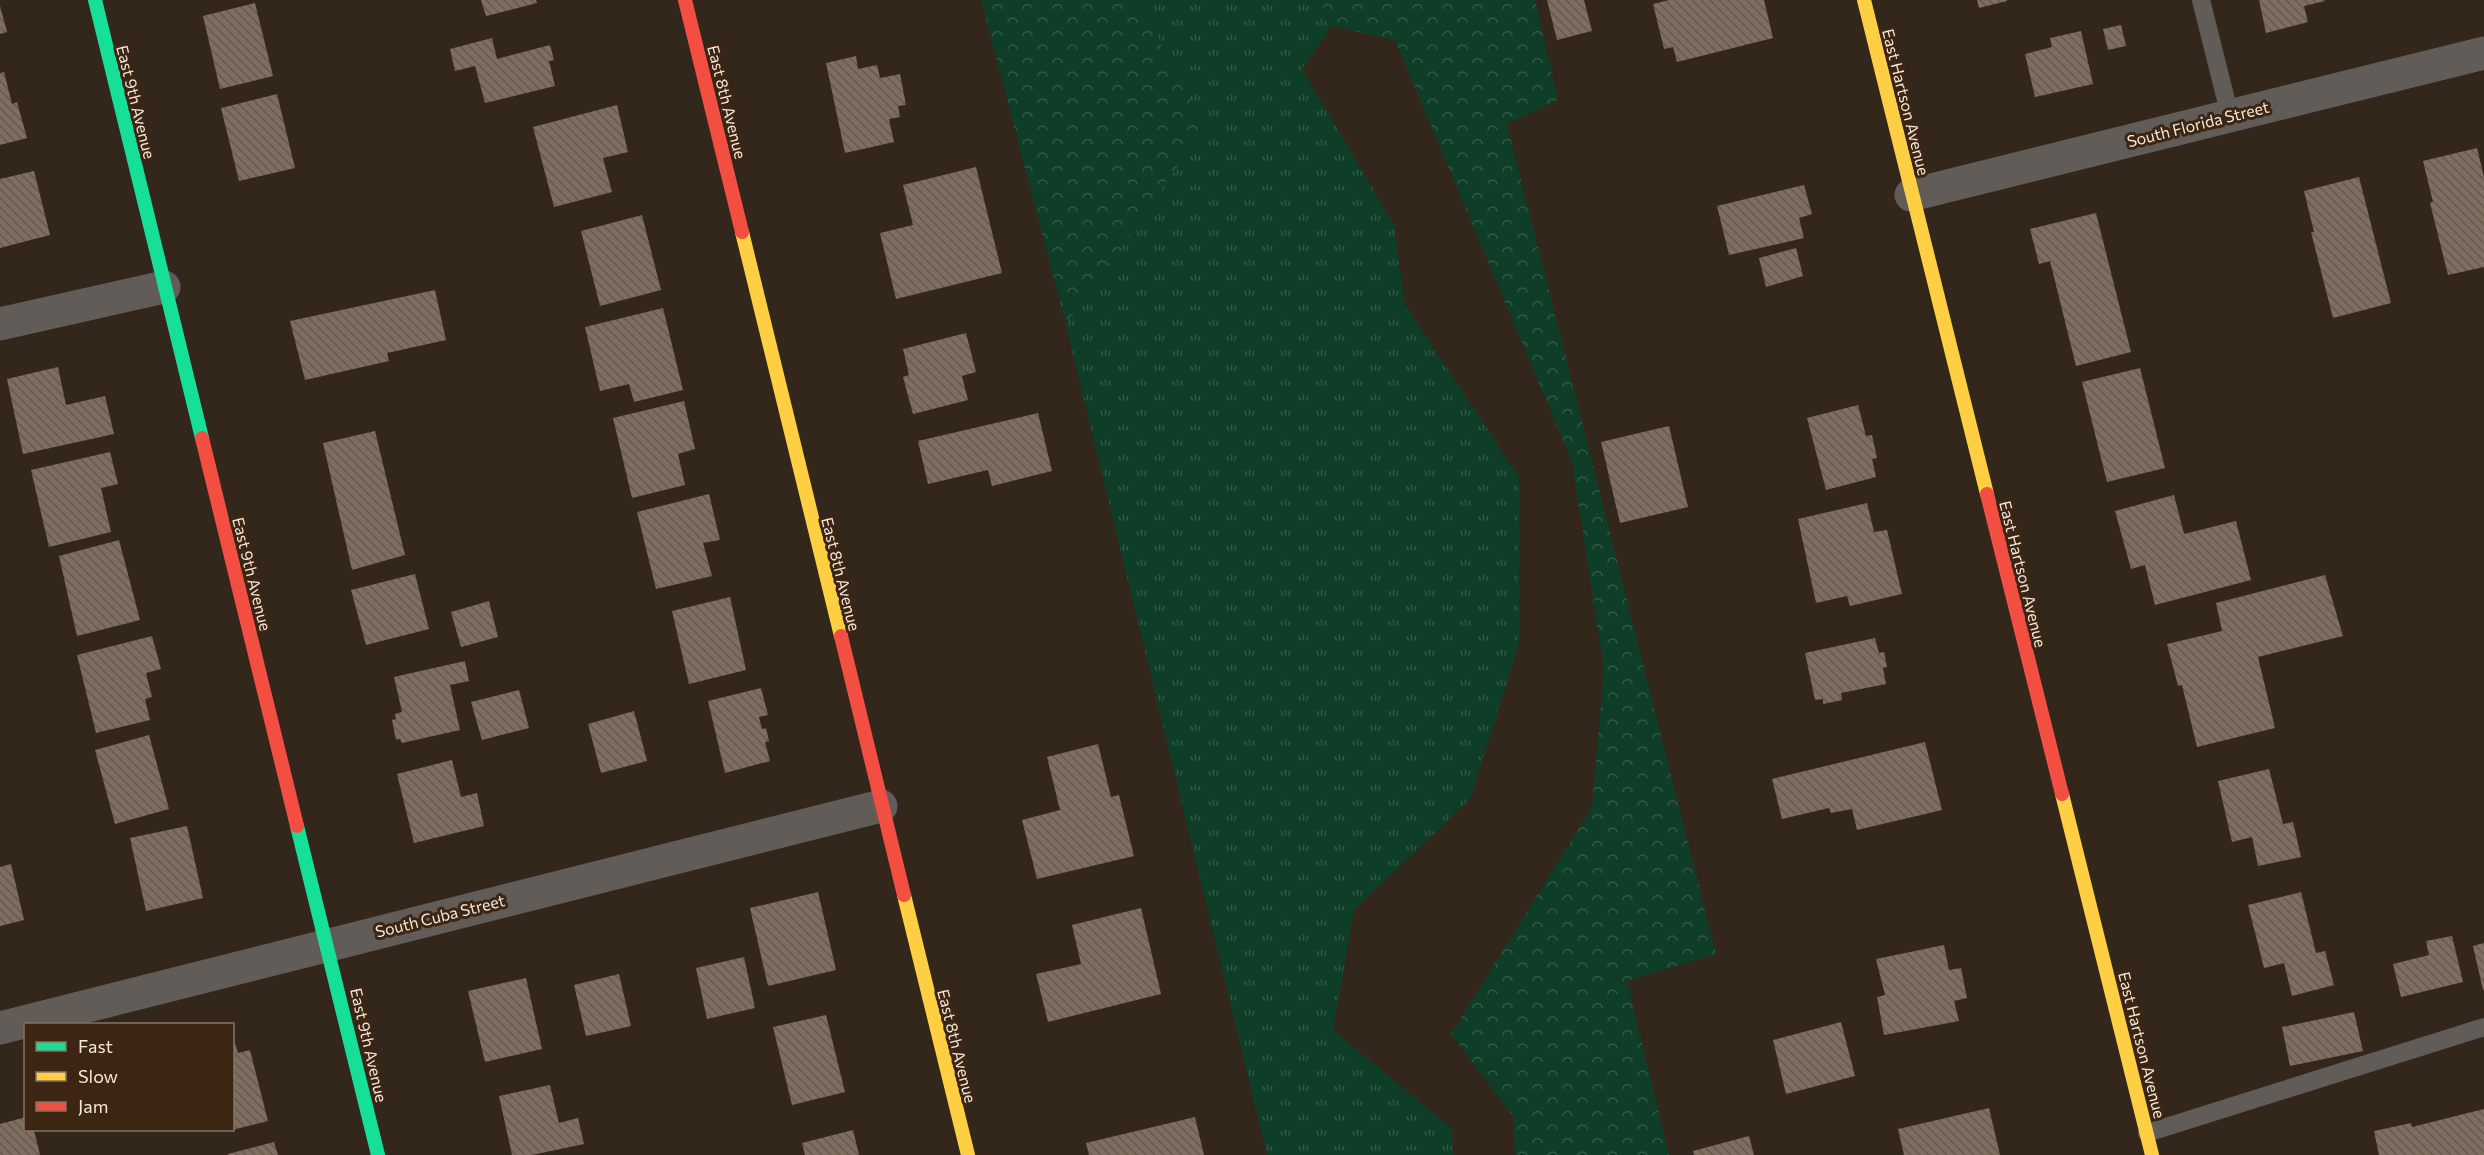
<svg xmlns="http://www.w3.org/2000/svg" width="2484" height="1155" viewBox="0 0 2484 1155" font-family="Commissioner,sans-serif">
<defs>
<pattern id="grass-tufts" width="24" height="20" patternUnits="userSpaceOnUse" patternTransform="scale(1.5)"><rect width="24" height="20" fill="#0e3d28"/><path d="M3 7l-1-3M5 7V3M7 7l1-3M15 17l-1-3M17 17v-4M19 17l1-3" fill="none" stroke="#325947"/></pattern>
<pattern id="forest-crowns" width="20" height="18" patternUnits="userSpaceOnUse" patternTransform="scale(1.5)"><rect width="20" height="18" fill="#0e3d28"/><path d="M2 6a3 3 0 1 1 6 0M12 15a3 3 0 1 1 6 0" fill="none" stroke="#325947"/></pattern>
<pattern id="building-back-hatch" width="6" height="6" patternUnits="userSpaceOnUse" patternTransform="scale(1.5)"><rect width="6" height="6" fill="#7e6e60"/><path d="M-1 5l2 2M0 0l6 6M5-1l2 2" fill="none" stroke="#645a51"/></pattern>
</defs>
<rect width="100%" height="100%" fill="#33271c"/>
<path fill="url(#grass-tufts)" d="M1138 0H1320L1332 26 1302 69 1394 225 1405 305 1519 477V644L1470 799 1354 910 1333 1030 1452 1129 1453 1155H1267L1066 325 1206 126Z"/>
<path fill="url(#forest-crowns)" d="M981 0H1138L1206 126 1066 325Z
M1320 0H1535L1558 100 1507 124 1716 954 1627 981 1669 1155H1515L1513 1116 1451 1034 1592 807 1604 669 1572 462 1395 40 1332 26Z"/>
<path fill="url(#building-back-hatch)" d="M481 0H536L537 3 486 16Z
M1547 0H1584L1592 31 1557 40Z
M1669 0H1764L1773 38 1677 62 1673 47 1664 49 1653 4Z
M1977 0H2007V1L1979 8Z
M2259 0H2324L2325 1 2304 6 2308 22 2266 33Z
M255 3 273 76 220 89 203 16Z
M0 6 7 32 0 34Z
M2121 25 2126 46 2108 50 2103 29Z
M2081 31 2093 84 2035 97 2025 54 2052 47 2050 38Z
M492 38 497 59 550 45 554 60 549 61 555 86 485 103 475 66 455 71 450 49Z
M856 56 858 69 877 65 880 78 900 74 906 105 898 106 900 117 889 119 894 142 845 153 826 63Z
M4 72 12 104 17 102 27 138 0 145V73Z
M277 94 295 168 239 181 221 108Z
M617 105 628 152 603 158 612 192 554 207 533 127Z
M2477 148 2484 177V267L2448 275 2430 203 2433 202 2423 161Z
M976 167 1002 273 896 299 880 233 913 225 903 185Z
M34 171 50 235 0 248V179Z
M2359 177 2391 303 2333 318 2311 232H2314L2304 191Z
M1804 185 1812 214 1799 218 1804 238 1729 255 1717 206Z
M2096 213 2131 352 2076 366 2050 261 2039 264 2030 229Z
M642 215 661 290 600 306 581 231Z
M1796 248 1803 276 1766 287 1759 258Z
M435 290 446 340 387 353 389 361 305 380 290 321Z
M663 308 683 390 634 402 629 384 600 391 585 327Z
M966 333 976 372 962 376 968 400 913 414 903 377 909 375 903 349Z
M58 367 66 405 105 396 114 434 23 454 7 379Z
M2140 368 2165 468 2107 482 2082 382Z
M684 401 695 449 678 454 685 485 632 498 613 418Z
M1858 405 1866 436 1872 435 1877 458 1872 459 1876 477 1826 490 1807 418Z
M1038 413 1052 471 992 486 988 470 928 484 918 441Z
M1669 426 1688 507 1620 523 1601 442Z
M375 431 405 555 352 570 323 443Z
M110 452 118 484 101 488 111 532 49 547 31 470Z
M709 494 720 540 703 543 712 576 656 589 637 512Z
M2174 495 2184 534 2236 521 2251 580 2155 605 2145 565 2131 569 2115 511Z
M1867 503 1874 532 1887 530 1902 594 1850 606 1847 596 1816 603 1798 519Z
M119 540 140 620 77 636 59 556Z
M415 574 429 629 366 645 351 590Z
M2325 575 2343 636 2258 657 2275 728 2197 747 2182 685 2178 686 2167 644 2222 631 2216 603Z
M730 597 746 670 689 684 672 611Z
M489 601 498 637 461 647 451 612Z
M152 636 161 669 146 673 152 697 145 699 150 720 96 733 77 655Z
M1875 638 1879 653 1884 652 1887 667 1883 668 1886 684 1841 693 1842 700 1823 704V699L1815 700 1805 653Z
M465 661 469 681 450 685 460 730 402 743 400 739 396 740 392 720 396 719 395 714 402 712 394 677Z
M761 688 768 715 759 717 762 729 766 728 769 741 765 742 770 761 725 773 708 701Z
M519 690 529 728 482 740 471 702Z
M634 711 647 761 601 773 588 724Z
M149 735 169 809 115 824 95 750Z
M1925 742 1942 810 1857 830 1852 809 1831 813 1829 808 1782 819 1772 779Z
M1098 744 1111 797 1119 795 1134 856 1037 879 1022 820 1060 810 1047 757Z
M452 760 461 797 477 793 484 826 414 843 397 774Z
M2269 769 2283 824 2293 822 2301 857 2258 866 2252 837 2232 842 2218 781Z
M187 826 203 898 146 911 130 838Z
M11 864 24 920 0 926V867Z
M818 892 836 970 768 986 750 908Z
M2301 892 2316 953 2325 951 2334 985 2292 996 2284 963 2264 968 2248 905Z
M1141 908 1161 994 1048 1022 1036 974 1081 964 1072 925Z
M2452 936 2463 982 2401 997 2393 964 2429 955 2426 941Z
M2484 943V990H2483L2473 946Z
M1944 945 1949 970 1961 968 1967 998 1954 1001 1959 1021 1884 1035 1877 997 1885 995 1876 959Z
M744 957 755 1008 707 1019 696 968Z
M619 974 631 1026 586 1036 574 985Z
M526 978 542 1049 485 1062 468 991Z
M2354 1012 2363 1051 2290 1066 2282 1027Z
M826 1015 845 1092 792 1105 773 1027Z
M1841 1022 1855 1076 1786 1094 1773 1040Z
M232 1033 238 1053 250 1050 268 1121 232 1130Z
M550 1085 559 1123 578 1118 584 1144 532 1155H512L499 1096Z
M1989 1108 2000 1155H1904L1898 1129Z
M2484 1109V1155H2379L2374 1131 2411 1123 2412 1127Z
M26 1117V1130H34L40 1155H0V1124Z
M1195 1117 1204 1155H1089L1086 1143Z
M853 1130 859 1155H805L802 1143Z
M1749 1136 1754 1155H1694L1693 1151Z
M274 1142 278 1155H228V1154Z"/>
<g fill="none" stroke-linecap="round" stroke-linejoin="round">
<path stroke="#625c58" stroke-width="18" d="M2201 0 2230 116
M2147 1133 2484 1027"/>
<path stroke="#625c58" stroke-width="33" d="M1911 195 2484 53
M0 324 164 287
M0 1028 881 806"/>
<path stroke="#16e098" stroke-width="14" d="M95 0 202 438
M297 826 378 1155"/>
<path stroke="#ffcf43" stroke-width="14" d="M1864 0 1987 494
M742 232 841 636
M2062 794 2152 1155
M904 895 968 1155"/>
<path stroke="#f24e42" stroke-width="14" d="M685 0 742 232
M202 438 297 826
M1987 494 2062 794
M841 636 904 895"/>
</g>
<g text-anchor="middle" stroke-width="6" stroke-linejoin="round" paint-order="stroke">
<g font-size="16" fill="#f6e7db" stroke="#3c2613">
<text transform="translate(136 102) rotate(76)" y="6">East 9th Avenue</text>
<text transform="translate(727 102) rotate(76)" y="6">East 8th Avenue</text>
<text transform="translate(1906 102) rotate(76)" y="6">East Hartson Avenue</text>
<text transform="translate(2198 124) rotate(-14)" y="6">South Florida Street</text>
<text transform="translate(252 574) rotate(76)" y="6">East 9th Avenue</text>
<text transform="translate(841 574) rotate(76)" y="6">East 8th Avenue</text>
<text transform="translate(2023 574) rotate(76)" y="6">East Hartson Avenue</text>
<text transform="translate(440 916) rotate(-14)" y="6">South Cuba Street</text>
<text transform="translate(369 1045) rotate(77)" y="6">East 9th Avenue</text>
<text transform="translate(2142 1045) rotate(76)" y="6">East Hartson Avenue</text>
<text transform="translate(957 1046) rotate(76)" y="6">East 8th Avenue</text>
</g>
</g>
<rect x="24" y="1023" width="210" height="108" fill="#3c2613" stroke="#867363" stroke-width="1.5"/>
<rect x="36" y="1042" width="30" height="9" fill="#16e098" stroke="#867363" stroke-width="1.5"/>
<text x="78" y="1053" font-size="18" fill="#f6e7db">Fast</text>
<rect x="36" y="1072" width="30" height="9" fill="#ffcf43" stroke="#867363" stroke-width="1.5"/>
<text x="78" y="1083" font-size="18" fill="#f6e7db">Slow</text>
<rect x="36" y="1102" width="30" height="9" fill="#f24e42" stroke="#867363" stroke-width="1.5"/>
<text x="78" y="1113" font-size="18" fill="#f6e7db">Jam</text>
</svg>
